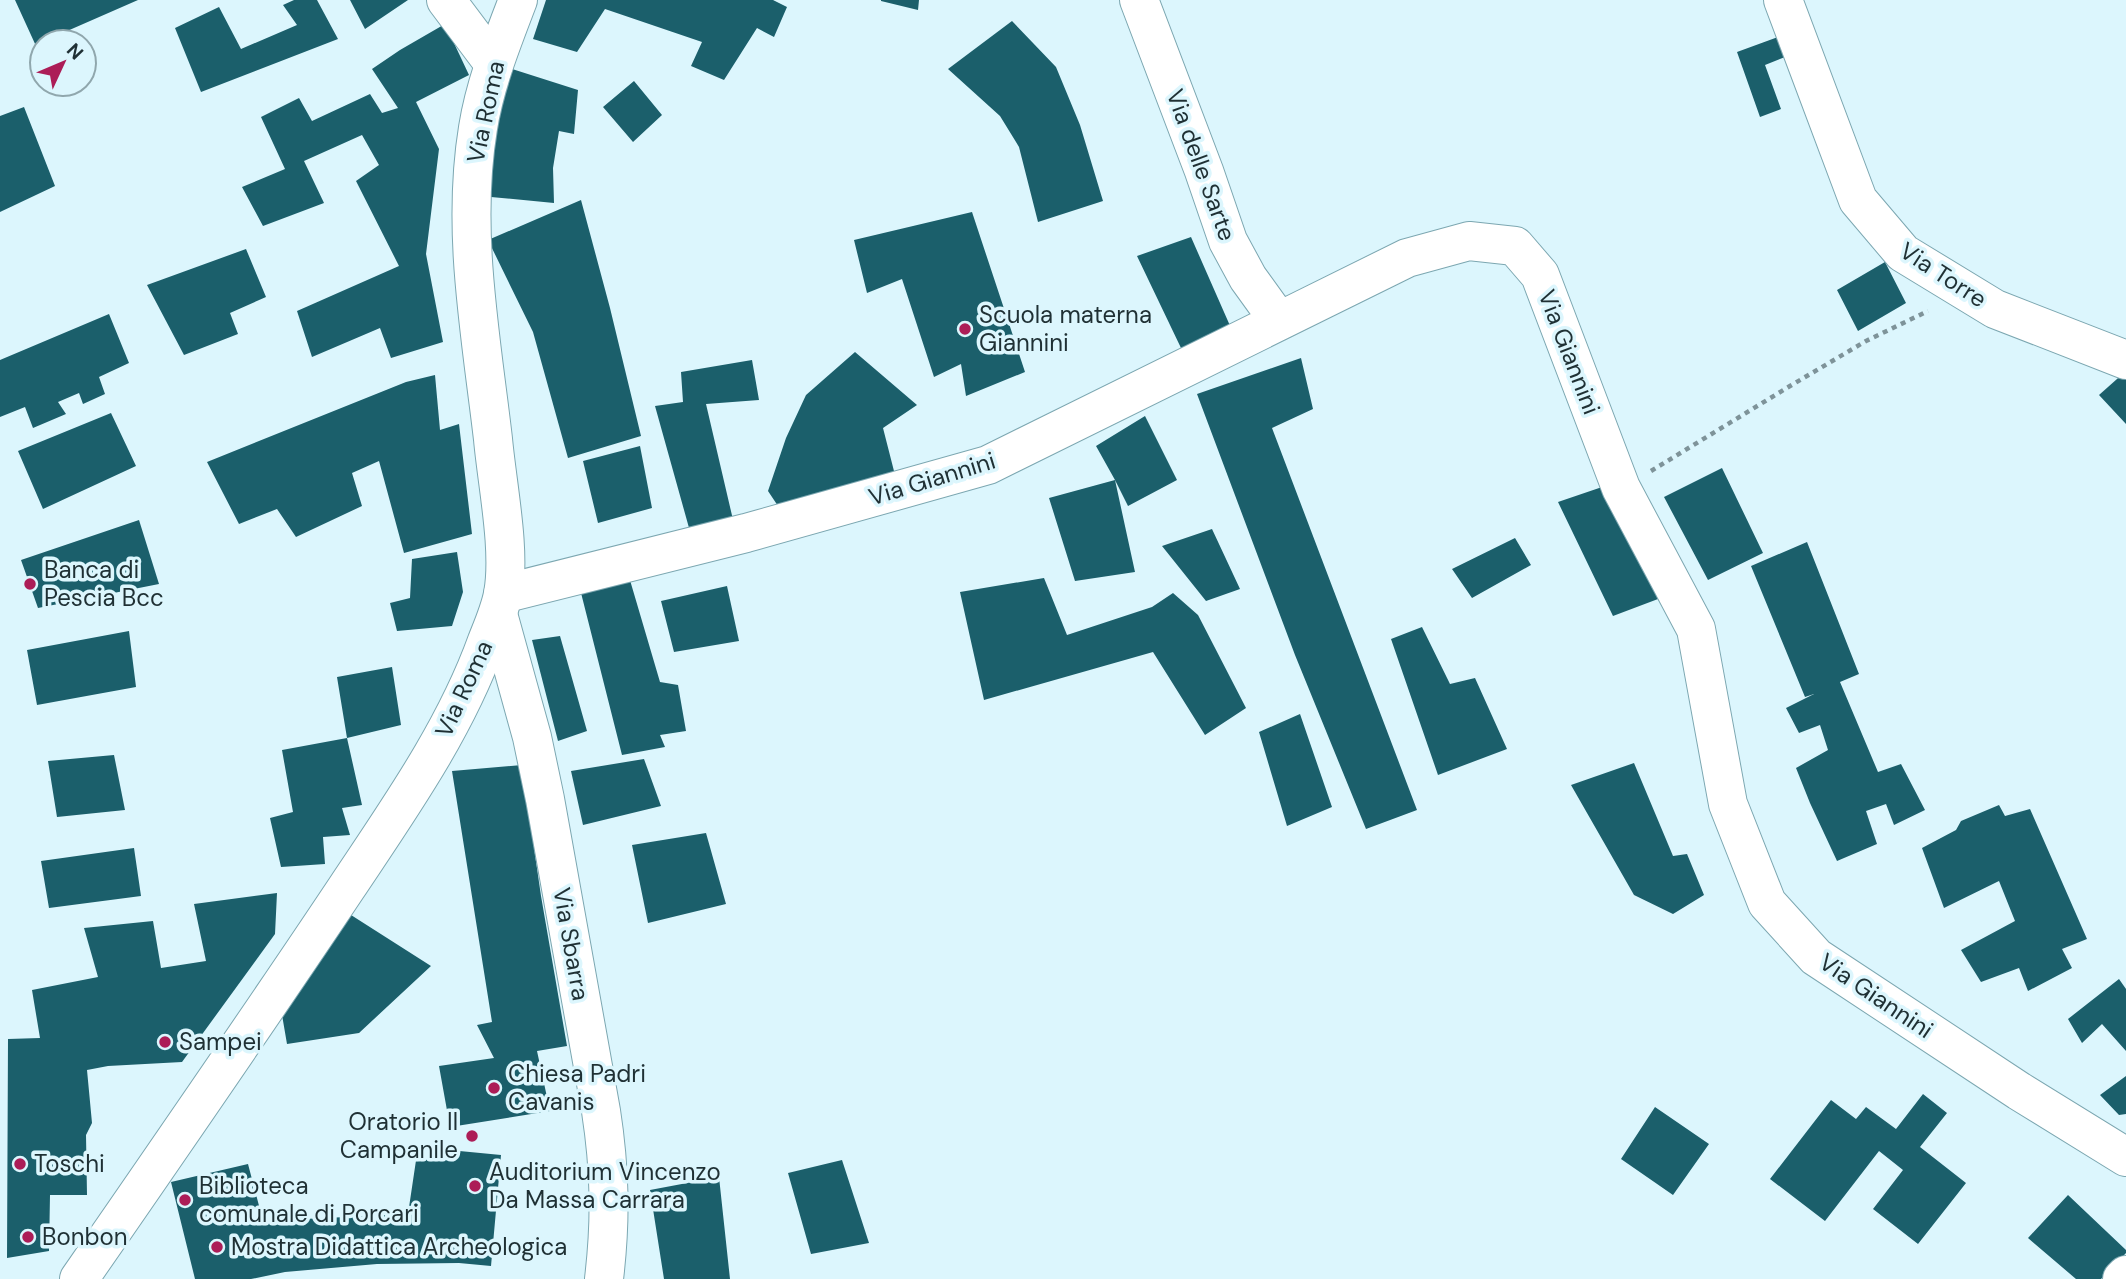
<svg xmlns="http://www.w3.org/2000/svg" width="2126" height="1279" viewBox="0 0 2126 1279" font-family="'DM Sans',sans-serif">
<rect width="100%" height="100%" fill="#dcf6fd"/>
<path fill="#1b5f6b" d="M15 0H138L42 42 36 46Z
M294 0H317L338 39 201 92 175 28 219 7 241 49 297 25 283 5Z
M350 0H408L365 29Z
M546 0H773L787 7 774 37 757 28 724 80 691 66 702 42 605 9 577 52 533 39Z
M881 0H919L918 10 881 1Z
M1012 21 1056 67 1080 125 1103 201 1038 222 1019 147 1000 116 948 69Z
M445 24 469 75 416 102 439 149 426 254 443 342 391 358 380 328 312 357 297 311 399 266 356 181 379 165 362 135 304 161 324 203 263 226 242 187 285 169 261 117 299 98 312 121 370 94 382 113 398 108 372 69 400 50Z
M1778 37 1785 57 1765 65 1781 109 1760 117 1737 52Z
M509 68 578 90 574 134 559 131 553 168 554 203 491 197 492 152Z
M634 81 662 115 633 142 603 107Z
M24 107 55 186 0 212V116Z
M581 200 610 308 641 436 568 458 533 332 488 240Z
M972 212 1025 372 966 396 961 364 934 377 902 279 867 293 854 240Z
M1191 237 1231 328 1181 348 1137 256Z
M246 249 266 297 230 313 238 334 184 355 147 285Z
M1885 262 1906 303 1858 331 1837 290Z
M109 314 129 363 99 377 105 394 83 404 79 393 58 402 66 414 33 428 25 407 0 417V360Z
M855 352 917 405 883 428 895 475 780 509 768 491 786 438 806 395Z
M1301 358 1313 409 1272 428 1417 810 1366 829 1295 655 1197 394Z
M752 360 759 400 706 404 734 524 691 535 655 406 683 402 681 372Z
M2126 371V424L2099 395Z
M435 375 440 430 459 424 472 534 404 553 379 461 352 473 362 506 296 537 277 509 239 524 207 462 406 382Z
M111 413 136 466 43 509 18 451Z
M1145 416 1177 480 1128 506 1115 480 1135 572 1075 581 1049 498 1115 480 1096 446Z
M640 446 652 508 598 523 583 461Z
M1722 468 1763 553 1708 580 1664 497Z
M1605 486 1658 599 1613 616 1558 502Z
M139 520 159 584 38 608 21 560Z
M1212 529 1240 589 1206 601 1162 546Z
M1515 538 1531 565 1472 598 1452 569Z
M1807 542 1859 674 1840 682 1878 772 1901 764 1925 810 1894 825 1886 804 1866 811 1877 844 1837 861 1810 803 1796 768 1828 750 1820 725 1799 733 1786 708 1814 694 1805 697 1751 566Z
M457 552 463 592 452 626 397 631 390 603 410 598 412 559Z
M627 570 660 682 678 685 686 731 660 735 665 747 622 755 578 581Z
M1044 578 1067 635 1152 607 1173 593 1198 615 1246 708 1205 735 1153 652 984 700 960 592Z
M727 586 739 641 674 652 661 601Z
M1422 627 1450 684 1475 678 1507 749 1438 775 1391 639Z
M129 631 136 687 37 705 27 650Z
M560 636 587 731 558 741 532 640Z
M392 667 401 725 347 738 337 677Z
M1300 714 1332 807 1287 826 1259 732Z
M347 738 362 805 342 808 350 835 323 837 325 864 281 867 270 818 293 812 282 750Z
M114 755 125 810 57 817 48 761Z
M644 759 661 806 583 825 571 771Z
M1634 763 1673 856 1687 854 1704 895 1673 914 1634 895 1571 785Z
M522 765 541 896 567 1046 537 1051 550 1111 450 1127 439 1066 494 1058 477 1025 492 1022 452 771Z
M1999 805 2005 816 2030 809 2087 939 2062 949 2072 968 2028 991 2019 968 1981 982 1961 950 2015 921 1999 881 1944 908 1922 848 1956 830 1961 821Z
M706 833 726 904 648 923 632 845Z
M134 848 141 896 49 908 41 861Z
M277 893 275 934 182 1062 108 1066 87 1070 92 1123 86 1135 87 1195H50L49 1251 7 1258 8 1039 40 1038 32 990 98 977 84 928 153 921 161 968 206 961 194 904Z
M351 915 431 966 359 1033 287 1044 281 1009Z
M2119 979 2126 989V1051L2102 1024 2082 1043 2068 1019Z
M2126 1076V1114L2119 1115 2100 1095Z
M1923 1094 1947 1113 1920 1147 1966 1183 1918 1244 1873 1209 1903 1170 1879 1151 1825 1221 1770 1179 1831 1100 1856 1119 1866 1107 1896 1129Z
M1655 1107 1709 1144 1673 1195 1621 1159Z
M418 1147 501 1155 491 1266 459 1263 377 1264 285 1272 251 1279H195L171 1182 248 1164 263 1221 408 1214Z
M842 1160 869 1243 811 1254 788 1173Z
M719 1177 730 1279H664L650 1190Z
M2068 1195 2126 1250V1253L2101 1279H2076L2028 1238Z"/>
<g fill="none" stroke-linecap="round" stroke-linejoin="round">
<g stroke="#7ca7b1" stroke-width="40">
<path id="minor" d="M446 0 494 64
M1139 0 1204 171 1228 241 1248 278 1279 321
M1783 0 1858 200 1903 253 1995 309 2126 360
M503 594 746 533 988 465 1407 258 1469 241 1515 246 1540 275 1621 488 1696 629 1728 804 1767 903 1816 957 2019 1091 2126 1157
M498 614 532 737 545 799 601 1111C610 1169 611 1220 604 1279
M2122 1279 2126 1275"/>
</g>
<g stroke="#7ca7b1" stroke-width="40">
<path id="tertiary" d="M79 1279C169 1149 259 1019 347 887 399 809 455 730 487 641 493 626 500 610 503 594 511 550 497 484 493 439 481 336 461 231 478 128 485 84 502 42 518 0"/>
</g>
<path stroke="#7e9399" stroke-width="4.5" stroke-dasharray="5 5" stroke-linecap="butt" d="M1651 471 1790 386 1866 341 1928 311"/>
<use href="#minor" stroke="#fff" stroke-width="38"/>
<use href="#tertiary" stroke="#fff" stroke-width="38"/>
</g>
<g fill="#ac1d57" stroke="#dcf6fd" stroke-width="2.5">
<circle cx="965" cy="329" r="7"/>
<circle cx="30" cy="584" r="7"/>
<circle cx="165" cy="1042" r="7"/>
<circle cx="494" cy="1088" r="7"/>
<circle cx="472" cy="1136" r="7"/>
<circle cx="20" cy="1164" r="7"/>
<circle cx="475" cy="1186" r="7"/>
<circle cx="185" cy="1200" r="7"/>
<circle cx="28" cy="1237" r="7"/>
<circle cx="217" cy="1247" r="7"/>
</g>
<g text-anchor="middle" stroke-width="7" stroke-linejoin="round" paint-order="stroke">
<g font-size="24" fill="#1f3034" stroke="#dcf6fd">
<text transform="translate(486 112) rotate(-78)" y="8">Via Roma</text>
<text transform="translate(1201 165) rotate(70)" y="8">Via delle Sarte</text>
<text transform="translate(1943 275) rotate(33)" y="8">Via Torre</text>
<text transform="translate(1569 352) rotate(69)" y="8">Via Giannini</text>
<text transform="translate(932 479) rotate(-17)" y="8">Via Giannini</text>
<text transform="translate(464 689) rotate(-65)" y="8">Via Roma</text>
<text transform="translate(571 944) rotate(80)" y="8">Via Sbarra</text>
<text transform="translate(1876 996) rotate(34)" y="8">Via Giannini</text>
</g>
<g font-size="24" fill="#1f3034" stroke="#dcf6fd" text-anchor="start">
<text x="979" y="323">Scuola materna<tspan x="979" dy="28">Giannini</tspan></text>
<text x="44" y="578">Banca di<tspan x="44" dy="28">Pescia Bcc</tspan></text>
<text x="179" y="1050">Sampei</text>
<text x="508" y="1082">Chiesa Padri<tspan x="508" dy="28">Cavanis</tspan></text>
<text x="458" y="1130" text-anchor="end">Oratorio Il<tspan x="458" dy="28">Campanile</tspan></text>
<text x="34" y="1172">Toschi</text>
<text x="489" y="1180">Auditorium Vincenzo<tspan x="489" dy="28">Da Massa Carrara</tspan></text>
<text x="199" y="1194">Biblioteca<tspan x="199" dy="28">comunale di Porcari</tspan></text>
<text x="42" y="1245">Bonbon</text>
<text x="231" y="1255">Mostra Didattica Archeologica</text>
</g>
</g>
<g transform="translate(63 63) rotate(46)"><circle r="33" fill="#dcf6fd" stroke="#90a7ad" stroke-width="2"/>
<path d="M0-5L12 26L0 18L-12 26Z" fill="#ac1d57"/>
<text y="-10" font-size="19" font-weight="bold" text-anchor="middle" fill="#1f3034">N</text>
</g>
</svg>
